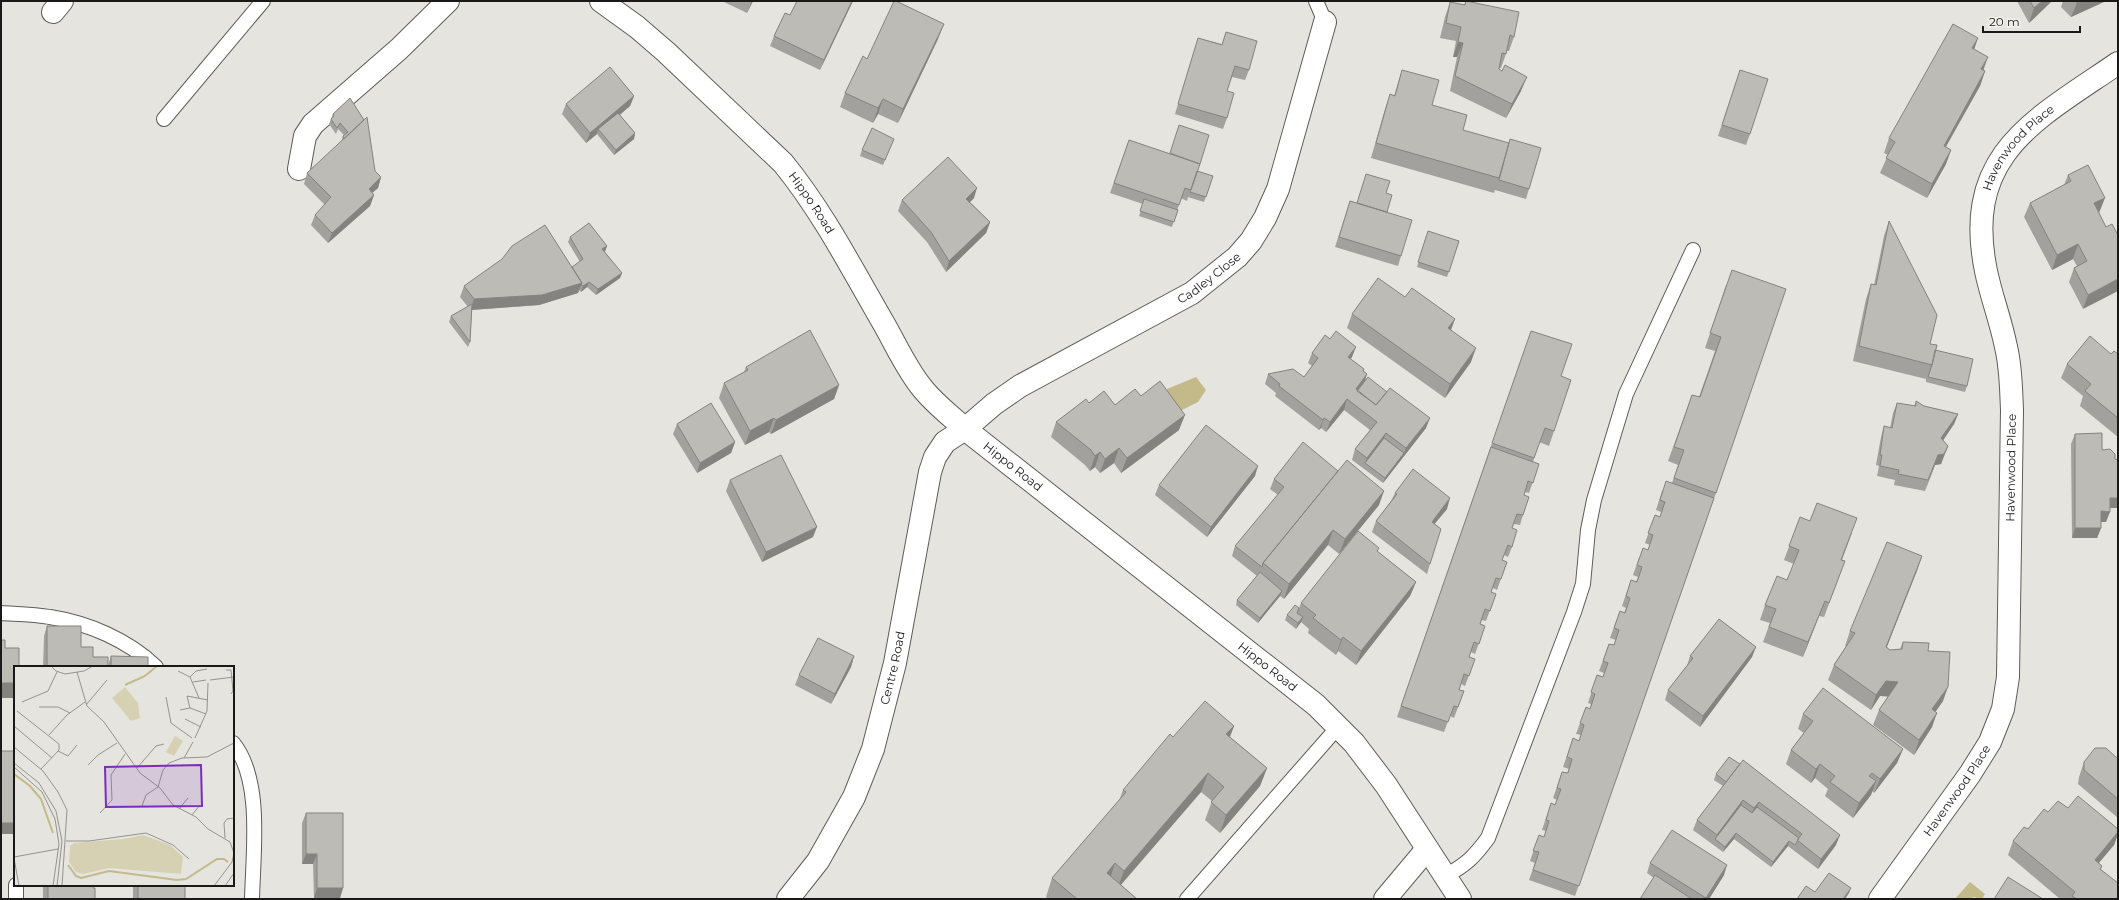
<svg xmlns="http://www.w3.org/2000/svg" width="2119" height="900" viewBox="0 0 2119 900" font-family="Montserrat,sans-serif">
<rect width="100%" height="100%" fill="#e5e4df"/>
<path fill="#c4b989" d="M1196 377 1206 390 1198 402 1178 412 1166 397 1167 389Z
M1970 882 1985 894 1982 899 1973 897 1972 899H1955Z"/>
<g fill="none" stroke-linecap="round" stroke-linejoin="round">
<g stroke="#5d5d58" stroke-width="16">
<path id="service" d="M1316 1 1325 22
M164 119 263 1
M1 613C17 614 34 614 50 617 88 623 128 640 156 667
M233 743C263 780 253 853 252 899
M1445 876C1466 865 1474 857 1488 838L1574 612 1583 584 1588 530 1594 500 1626 394 1693 250
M16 885V899
M1187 899 1338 727"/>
</g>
<g stroke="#5d5d58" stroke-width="24">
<g id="minor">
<path id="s1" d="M601 1 637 27 666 52 783 163C823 212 852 269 884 324 896 345 907 370 923 389 935 404 951 416 965 429L1316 705 1354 743 1386 785 1460 899"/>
<path d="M53 12 62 1"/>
<path d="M299 169 305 136 313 124 399 49 448 1"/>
<path id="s2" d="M788 899 818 861 854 797 873 749 895 663 930 472 935 457 945 442 965 429 994 404 1020 386 1192 293 1237 257 1251 241 1265 218 1278 189 1325 22"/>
<path d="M1385 899 1427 849"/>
<path id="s3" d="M1880 899 1970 774 1990 742 2003 709 2008 677 2012 410C2011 389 2011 367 2006 347 2001 321 1991 296 1986 271 1962 154 2035 120 2118 63"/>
</g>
</g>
<use href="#service" stroke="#fff" stroke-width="14"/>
<use href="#minor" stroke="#fff" stroke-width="22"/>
</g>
<path fill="#a2a19d" d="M722 1H753L747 13Z
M853 1 820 70 770 46 774 36 790 15Z
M1466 1 1514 37 1509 51H1507L1501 68H1499V69L1521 91 1506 118 1450 91 1457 57H1453L1456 41 1440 38 1445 17 1450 2 1464 5Z
M2017 1H2052L2029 23Z
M2063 1H2106L2071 17 2061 7Z
M1226 32 1249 70 1245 80 1232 77 1227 91V118L1223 129 1175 114 1195 48 1198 38 1222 44Z
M938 39 898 123 878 114 873 123 840 107 845 93 867 59Z
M1974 49 1984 70 1985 71 1980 86 1946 147 1951 150 1946 164 1927 198 1880 173 1888 155 1884 153 1889 138Z
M1402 70 1432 105 1463 130 1529 189 1526 199 1495 190 1494 193 1371 158 1385 109 1390 94 1394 96Z
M1740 70 1750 134 1746 145 1718 136Z
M634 96 630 106 620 115 635 133 634 139 614 155 597 134 586 143 562 114 566 104Z
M350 98 375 171 381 177 378 188 372 193 374 195 370 206 328 243 311 225 315 215 325 205 304 184 307 173 341 142 343 136 344 135 338 129 336 134 329 124 333 114Z
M894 139 883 165 860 156 862 150Z
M1129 140 1197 171 1213 176 1204 202 1188 197 1187 201 1181 198 1172 227 1139 216 1143 204 1110 193Z
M2068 175 2099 213 2106 227 2118 235 2083 309 2069 282 2074 268 2077 266 2073 259 2052 270 2024 217 2030 203 2064 185Z
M1386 193 1387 212 1401 256 1398 266 1335 247 1350 201 1357 203Z
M974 198 970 202 990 222 986 233 946 272 927 242 898 211 902 200Z
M1889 221 1930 344 1967 386 1965 392 1926 382V379L1853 361 1866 299 1871 284 1874 285 1884 236Z
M1426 236 1459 241 1447 277 1417 267Z
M570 237 607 246 605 252 622 273 620 278 596 295 587 287 581 292 579 290 578 293 539 305 472 310 470 342 468 347 449 322 451 316 468 307 460 297 464 286 572 267 580 262 568 242Z
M1726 285 1716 493 1575 896 1529 880 1535 863 1530 861 1539 835 1544 837 1546 831 1542 830 1551 803 1555 805 1557 800 1553 798 1562 772 1567 773 1569 769 1563 767 1573 738 1579 741 1581 735 1576 734 1586 707 1590 709 1591 704 1588 703 1597 675 1603 677 1604 673 1599 671 1609 644 1614 645 1616 640 1610 638 1620 611 1624 613 1626 608 1622 606 1631 580 1636 582 1638 577 1633 575 1639 558 1648 550 1650 545 1645 543 1655 515 1660 517 1661 512 1656 510 1662 491 1672 483 1678 465 1668 461 1692 395 1699 397 1715 351 1705 348Z
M1352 314 1471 362 1445 398 1347 328Z
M1526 345 1561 376 1554 431 1549 446 1539 442 1533 462 1539 464 1529 493 1525 492 1524 495 1523 515 1520 525 1514 524 1512 528V547L1508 557 1504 555 1502 560 1507 562 1497 590 1493 588 1491 592 1496 594 1486 621 1482 620 1480 624 1485 626 1475 654 1471 652 1469 657 1475 659 1465 686 1461 684 1459 690 1464 691 1454 718 1450 716 1444 732 1397 717Z
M1312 353 1352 357 1351 359 1367 374 1365 380 1426 428 1383 483 1352 460 1355 449 1370 430 1344 410 1326 432 1321 428 1319 430 1275 396 1276 393 1265 384 1268 374 1304 377 1312 366 1308 363Z
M2111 354H2118V437L2080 406 2083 396 2061 378 2067 364Z
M746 367 839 385 834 399 771 434 769 432 745 445 719 398 724 383 744 372Z
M1141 396 1179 430 1121 473 1114 463 1100 473 1095 467 1090 471 1085 465 1051 437 1056 422 1089 403 1115 405Z
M1916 401 1924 406 1958 414 1954 424 1943 440 1948 446 1944 456 1941 464 1935 465 1925 491 1894 485 1895 480 1877 476 1879 466 1876 465 1881 437 1884 426 1890 428 1893 413 1897 403 1914 406Z
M677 424 735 442 731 453 697 473 673 434Z
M2075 434 2102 450 2115 459 2117 508H2110L2106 522H2101V528L2097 538H2072L2071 444Z
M1255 476 1207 537 1155 495 1159 485Z
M1274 479 1379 505 1339 554 1328 545 1284 599 1280 596 1258 623 1236 605 1237 600 1257 576 1232 556 1235 546 1278 495 1270 489Z
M730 480 813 537 762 562 726 491Z
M1395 493 1447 509 1434 524 1430 564 1427 574 1372 532 1376 521 1391 501Z
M1800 517 1810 521 1852 533 1842 560 1845 561 1824 617 1819 616 1803 657 1763 642 1770 623 1760 620 1765 605 1787 580 1794 564 1784 560Z
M1378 552 1416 582 1410 596 1356 665 1338 651 1336 655 1308 633 1309 629 1301 622 1296 629 1285 620 1287 615 1299 608 1301 603Z
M1922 556 1887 647 1890 650 1900 649 1903 642 1928 651 1943 701 1935 712 1932 727 1914 755 1873 725 1879 710 1888 696H1880L1871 710 1828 680 1834 665 1846 646H1845L1850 631Z
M47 626 81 647 93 657 108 666 111 656 148 667H43L44 636Z
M854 656 851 667 831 704 795 685 799 675Z
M1690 656 1752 657 1700 727 1665 700 1668 690 1687 666Z
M1803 714 1903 749 1897 763 1874 793 1872 791 1871 795 1853 818 1825 796 1828 789 1815 778 1811 783 1786 764 1791 750 1804 733 1798 729Z
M1234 726 1230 737 1267 768 1260 786 1220 833 1205 820 1212 801 1201 792 1121 885 1137 899H1048L1046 897 1052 878 1119 801 1123 790 1173 737Z
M2118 759V818L2078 784 2079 777 2084 762Z
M1716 774 1836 845 1818 869 1788 846 1771 867 1734 839 1723 852 1693 830 1697 820 1723 786 1714 780Z
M2068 808 2118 829V834L2114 845 2099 863 2102 866 2101 869 2118 899H2060L2008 855 2013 841 2048 812Z
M306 813 343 888 340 898H314L313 864H302V823Z
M1650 863 1724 875 1709 899H1640L1654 878 1647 873Z
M43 885H93V888L95 899H43Z
M133 885H185V899H133Z"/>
<path fill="#84837f" d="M752 1H753L747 13Z
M852 1H853L820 70 824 60Z
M2042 1H2052L2029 23 2034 8Z
M2081 1H2106L2071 17 2077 3Z
M944 24 938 39 898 123 903 109Z
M1978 38 1973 53 1972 48Z
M1458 42 1463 43 1457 57H1453Z
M1988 57 1983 71 1981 69Z
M1985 71 1980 86 1938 160 1944 146Z
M1527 77 1521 91 1506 118 1512 104Z
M634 96 630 106 600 131 598 129 597 134 586 143 590 133Z
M883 99 878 114 873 123 878 108Z
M635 133 634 139 614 155 616 150Z
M1951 150 1946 164 1927 198 1932 184Z
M381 177 378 188 365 199 369 189Z
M977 188 974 198 963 209 966 199Z
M374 195 370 206 328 243 332 233Z
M2105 198 2099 213 2089 218 2094 203Z
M990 222 986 233 946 272 949 261Z
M2078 244 2073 259 2052 270 2057 255Z
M607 246 605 251 600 254 602 249Z
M622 273 620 278 596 295 598 289Z
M2118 279V291L2083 309 2088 295Z
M589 282 587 287 581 292 583 286Z
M582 283 578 293 539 305 470 310 474 299Z
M1455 319 1450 333 1448 328Z
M1356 347 1352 357 1344 367 1348 357Z
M1476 348 1471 362 1445 398 1450 384Z
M1367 374 1364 384 1355 395 1356 389Z
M839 385 834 399 771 434 776 420Z
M1347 399 1344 410 1326 432 1330 422Z
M1958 414 1954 424 1938 448 1941 438Z
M1185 415 1179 430 1121 473 1127 458Z
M774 418 769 432 745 445 750 431Z
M1324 418 1321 428 1319 430 1323 420Z
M1430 418 1426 428 1383 483 1385 478 1404 453 1406 448Z
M1386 433 1382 443 1365 463 1367 458Z
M735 442 731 453 697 473 700 463Z
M1948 446 1941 464 1935 465 1925 491 1938 455Z
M1119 448 1114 463 1100 473 1105 459Z
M1100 452 1095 467 1090 471 1095 456Z
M1258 466 1255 476 1207 537 1211 527Z
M1384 491 1379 505 1339 554 1345 539Z
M1450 498 1447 509 1428 532 1432 522Z
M2110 498H2118V507L2117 508H2106Z
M2101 511 2110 512 2106 522H2097Z
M817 527 813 537 762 562 766 552Z
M2075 528H2101L2097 538H2072Z
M1333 530 1328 545 1284 599 1289 584Z
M1922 556 1917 571 1881 661 1886 647Z
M1416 582 1410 596 1356 665 1361 651Z
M1282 591 1280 596 1258 623 1260 618Z
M1825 601 1819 616 1803 657 1808 642Z
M1303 617 1301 622 1296 629 1298 623Z
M1343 637 1338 651 1336 655 1341 640Z
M1756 647 1752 657 1700 727 1703 716Z
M854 656 851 667 831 704 835 694Z
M1886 681 1898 682 1893 697 1880 696 1871 710 1876 695Z
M1 683H15V695L14 698H1Z
M1948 687 1943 701 1927 724 1932 709Z
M1937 713 1932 727 1914 755 1919 740Z
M1234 726 1227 744 1226 734Z
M1903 749 1897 763 1874 793 1880 779Z
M1820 764 1815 778 1811 783 1816 769Z
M1267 768 1260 786 1220 833 1226 815Z
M1208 773 1201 792 1117 889 1124 871Z
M1876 781 1871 795 1853 818 1859 803Z
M1743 800 1739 810 1715 839 1717 835Z
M1759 802 1755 812 1750 818 1754 808Z
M1 823H15V834H1Z
M2118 832V834L2114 845 2089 874 2095 860Z
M1736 833 1734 839 1723 852 1725 847Z
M1840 835 1836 845 1818 869 1821 859Z
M1789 841 1788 846 1771 867 1773 862Z
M306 854H317L313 864H302Z
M1115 863 1109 882 1107 873Z
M1727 865 1724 875 1709 899H1706Z
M317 888H343L340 898H314Z
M1851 888 1849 893 1845 899H1843Z"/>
<path fill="#bcbbb6" stroke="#84837f" d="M797 1H852L824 60 774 36 785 13 790 15Z
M894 1H896L944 24 903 109 883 99 878 108 845 93 863 56 867 59Z
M1466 1 1519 12 1514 37 1510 35 1506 54 1502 53 1499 69 1502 71 1505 65 1527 77 1512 104 1455 76 1463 43 1458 42 1461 27 1446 23 1450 2 1465 5Z
M2030 1H2042L2034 8Z
M2075 1H2081L2077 3Z
M1953 24 1978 38 1972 48 1988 57 1981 69 1985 71 1944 146 1951 150 1932 184 1886 158 1895 142 1889 138Z
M1226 32 1257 41 1249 70 1235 66 1227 91 1234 93 1227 118 1178 104 1198 38 1222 45Z
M610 67 634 96 590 133 566 104Z
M1402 70 1439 80 1432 105 1467 115 1463 130 1509 143 1499 178 1376 143 1390 94 1395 96Z
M1740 70 1768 79 1750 134 1722 125Z
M350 98 364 120 344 139 343 136 348 132 340 123 337 128 331 119 334 116 333 114Z
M618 113 635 133 616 150 598 129Z
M367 117 375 171 381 177 369 189 374 195 332 233 315 215 331 197 307 173Z
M1179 125 1209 135 1200 164 1170 153Z
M872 128 894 139 885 160 862 150Z
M1510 139 1541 148 1529 189 1499 180Z
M1129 140 1200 164 1191 190 1185 188 1179 205 1114 183Z
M948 157 977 188 966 199 990 222 949 261 931 232 902 200Z
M2088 165 2105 198 2094 203 2106 227 2112 224 2118 235V279L2088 295 2074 268 2087 261 2078 244 2057 255 2030 203 2071 181 2068 175Z
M1197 171 1213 176 1206 197 1190 192Z
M1366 174 1390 181 1386 193 1392 195 1387 212 1357 203Z
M1144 199 1178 210 1174 222 1140 211Z
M1350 201 1412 220 1401 256 1339 237Z
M1889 221 1937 315 1930 344 1937 345 1932 365 1859 346 1871 284 1876 285Z
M589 223 607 246 602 249 622 273 598 289 589 282 583 286 581 285 582 283 572 267 583 259 570 237Z
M545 225 582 283 542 295 474 299 464 286 502 259 512 246Z
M1428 231 1459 241 1449 272 1418 262Z
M1732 270 1786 289 1716 493 1674 478 1684 450 1674 447 1692 395 1700 397 1721 337 1710 333Z
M1378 278 1405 297 1412 288 1455 319 1448 328 1476 348 1450 384 1352 314Z
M472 304 470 342 451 316Z
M810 330 839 385 776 420 774 418 750 431 724 383 748 370 746 367Z
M1336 331 1356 347 1348 357 1364 369 1363 371 1367 374 1356 389 1376 405 1390 388 1430 418 1406 448 1386 433 1367 458 1355 449 1377 422 1347 399 1330 422 1324 418 1323 420 1279 386 1280 384 1268 374 1293 369 1304 377 1318 358 1312 353 1325 335 1330 339Z
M1531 331 1572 344 1561 376 1571 380 1554 431 1545 428 1534 458 1492 443Z
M2090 336 2111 354 2114 351 2118 354V418L2085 391 2091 384 2067 364Z
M1935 350 1973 359 1967 386 1928 377 1932 365Z
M1368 377 1387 392 1376 405 1357 391Z
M1160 381 1185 415 1127 458 1119 448 1105 459 1100 452 1095 456 1091 450 1056 422 1086 399 1089 403 1104 391 1115 405 1135 389 1141 396Z
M1916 401 1924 406 1958 414 1941 438 1948 446 1944 454 1938 455 1928 480 1898 474 1899 470 1880 466 1882 455H1880L1884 426 1892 428 1897 403 1916 406Z
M711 403 735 442 700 463 677 424Z
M1206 425 1258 466 1211 527 1159 485Z
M2102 433V450L2110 449 2115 454V459L2118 460V498H2110V512L2101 511V528H2075V434Z
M1384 438 1404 453 1385 478 1365 463Z
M1303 442 1338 471 1263 563 1262 567 1235 546 1284 487 1274 479Z
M1491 447 1539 464 1533 483 1528 481 1524 495 1529 497 1523 515 1517 514 1512 528 1517 530 1512 547 1508 545 1502 560 1507 562 1501 579 1496 578 1491 592 1496 594 1490 611 1485 609 1480 624 1485 626 1479 644 1474 642 1469 657 1475 659 1469 676 1464 674 1459 690 1464 691 1458 707 1454 706 1448 722 1401 706Z
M781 455 817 527 766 552 730 480Z
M1347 460 1384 491 1345 539 1333 530 1289 584 1263 563Z
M1413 469 1450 498 1432 522 1441 529 1430 564 1376 521 1397 494 1395 493Z
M1666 481 1714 498 1579 886 1533 870 1539 852 1533 851 1539 835 1544 837 1549 821 1546 820 1551 803 1555 805 1561 789 1557 788 1562 772 1568 773 1572 759 1567 757 1573 738 1579 741 1584 725 1580 723 1586 707 1590 709 1595 694 1591 692 1597 675 1603 677 1608 663 1603 661 1609 644 1614 645 1619 630 1614 628 1620 611 1625 613 1630 598 1626 596 1631 580 1637 582 1642 567 1637 565 1643 548 1648 550 1653 535 1648 533 1655 515 1660 517 1665 502 1660 500Z
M1817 503 1857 518 1841 560 1845 561 1829 603 1825 601 1808 642 1769 627 1776 609 1765 605 1777 576 1787 580 1799 550 1789 546 1800 517 1810 521Z
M1358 531 1379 548 1377 551 1416 582 1361 651 1343 637 1341 640 1313 618 1316 615 1301 603Z
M1887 542 1922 556 1886 647 1890 650 1902 649 1903 642 1929 643 1928 651 1950 652 1948 687 1932 709 1937 713 1919 740 1879 710 1898 682 1886 681 1876 695 1834 665 1855 633 1850 631Z
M1260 572 1282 591 1260 618 1237 600Z
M1295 605 1299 608 1297 613 1303 617 1298 623 1287 615Z
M1719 619 1756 647 1703 716 1668 690 1693 658 1690 656Z
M47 626H81V647H93V657H108V667H47Z
M818 638 854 656 835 694 799 675Z
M1 640H5V648H19V667H15V683H1Z
M111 656 148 657V667H111Z
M1823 688 1903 749 1880 779 1872 773 1869 776 1876 781 1859 803 1830 782 1835 776 1820 764 1816 769 1791 750 1813 721 1803 714Z
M1205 701 1234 726 1226 734 1267 768 1226 815 1211 802 1224 787 1208 773 1124 871 1115 863 1107 873 1137 899H1077L1052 878 1126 792 1123 790 1170 734 1173 737Z
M2095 748H2106L2118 759V799L2084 770V762Z
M1 751H15V823H1Z
M1729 757 1740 764 1726 782 1716 774Z
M1743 760 1840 835 1821 859 1797 840 1802 834 1759 802 1754 808 1743 800 1717 835 1697 820Z
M2078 796 2118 829V832L2095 860 2102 866 2100 869 2118 883V899H2077L2072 896 2075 892 2013 841 2024 827 2028 829 2044 809 2048 812 2058 801 2068 808Z
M1741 805 1752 813 1757 807 1799 838 1795 845 1789 841 1773 862 1736 833 1725 847 1715 839Z
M306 813H343V888H317V854H306Z
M1672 830 1727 865 1706 898 1650 863Z
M1829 873 1851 888 1843 899H1797L1806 886 1815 892Z
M1655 875 1692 899H1640Z
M2008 877 2043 899H1994Z
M48 885H93V888H95V899H48Z
M138 885H185V899H138Z"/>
<g text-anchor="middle" stroke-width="4" stroke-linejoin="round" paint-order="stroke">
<g font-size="12" fill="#1a1918" stroke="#f3f1ec">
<text dy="4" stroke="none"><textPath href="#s3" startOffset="804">Havenwood Place</textPath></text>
<text dy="4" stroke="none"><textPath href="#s1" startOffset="293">Hippo Road</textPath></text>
<text dy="4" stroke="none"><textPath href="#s2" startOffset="802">Cadley Close</textPath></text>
<text dy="4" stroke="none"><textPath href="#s1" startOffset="629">Hippo Road</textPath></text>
<text dy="4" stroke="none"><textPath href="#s3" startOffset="469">Havenwood Place</textPath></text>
<text dy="4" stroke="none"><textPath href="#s1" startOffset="953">Hippo Road</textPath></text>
<text dy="4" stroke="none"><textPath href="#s2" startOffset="257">Centre Road</textPath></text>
<text dy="4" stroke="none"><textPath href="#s3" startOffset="133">Havenwood Place</textPath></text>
</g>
</g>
<g transform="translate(14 666)">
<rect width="220" height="220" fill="#e5e4df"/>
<path d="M111 21 124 37 126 52 117 55 98 32ZM161 70 169 75 160 90 152 86ZM129 169 156 179 169 191 167 208 95 202 69 208 62 206 55 196 56 180 60 177 109 173Z" fill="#d7d1b3"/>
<path fill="none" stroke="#c4b989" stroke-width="2" d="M111 19 131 10 143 0M0 108 16 120 27 133 39 167M54 199 62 210 67 212 95 205 163 214 172 213 203 193H210L214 196"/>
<path fill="none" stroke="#94938f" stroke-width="1" d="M37 0 42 5 51 8 70 5 79 0M212 4H217L219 25 217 28M164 5 176 11 185 32M63 6 73 40 90 56 126 107 146 122 159 139 182 151 194 163 216 176 220 187 218 196 200 220M176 11 182 5 193 3M196 14 220 11M179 16 192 14M152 31 157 57 178 72M8 36 34 25 43 6M72 39 93 14M25 41H44L56 47M176 42 173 30 194 34M166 44 176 42 192 48M3 45 45 78V84L27 103M171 53 187 61M0 60 38 92M35 69 53 49 71 36M181 72 193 45 194 17M0 81 29 105 44 126 53 144 48 220M44 85 54 90 63 79M170 92 179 76M0 97 25 117 42 145 48 175 43 220M74 99 84 89 103 77M0 101 28 126 41 153 45 178 39 220M123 102 142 80 150 78M144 121 149 104 155 97 168 92 193 91 220 77M128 140 132 129 144 121M165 143 174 132M86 147 98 134 97 109 111 88M178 149 186 139M211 172 210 157 213 153 220 152M52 175H75L132 167 159 179 175 193M0 191 44 183M0 192 5 220M211 220 220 207"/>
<path fill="#7b2cbf" fill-opacity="0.15" stroke="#7b2cbf" stroke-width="2" d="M187 99 188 140 92 141 91 101Z"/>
<rect width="220" height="220" fill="none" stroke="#1a1918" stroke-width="2"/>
</g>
<rect width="2119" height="900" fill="none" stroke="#1a1918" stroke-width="4"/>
<path d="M1983 26v6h97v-6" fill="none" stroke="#1a1918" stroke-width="2"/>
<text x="1989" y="26" font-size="12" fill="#1a1918" stroke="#f3f1ec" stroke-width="3" paint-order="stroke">20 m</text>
</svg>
